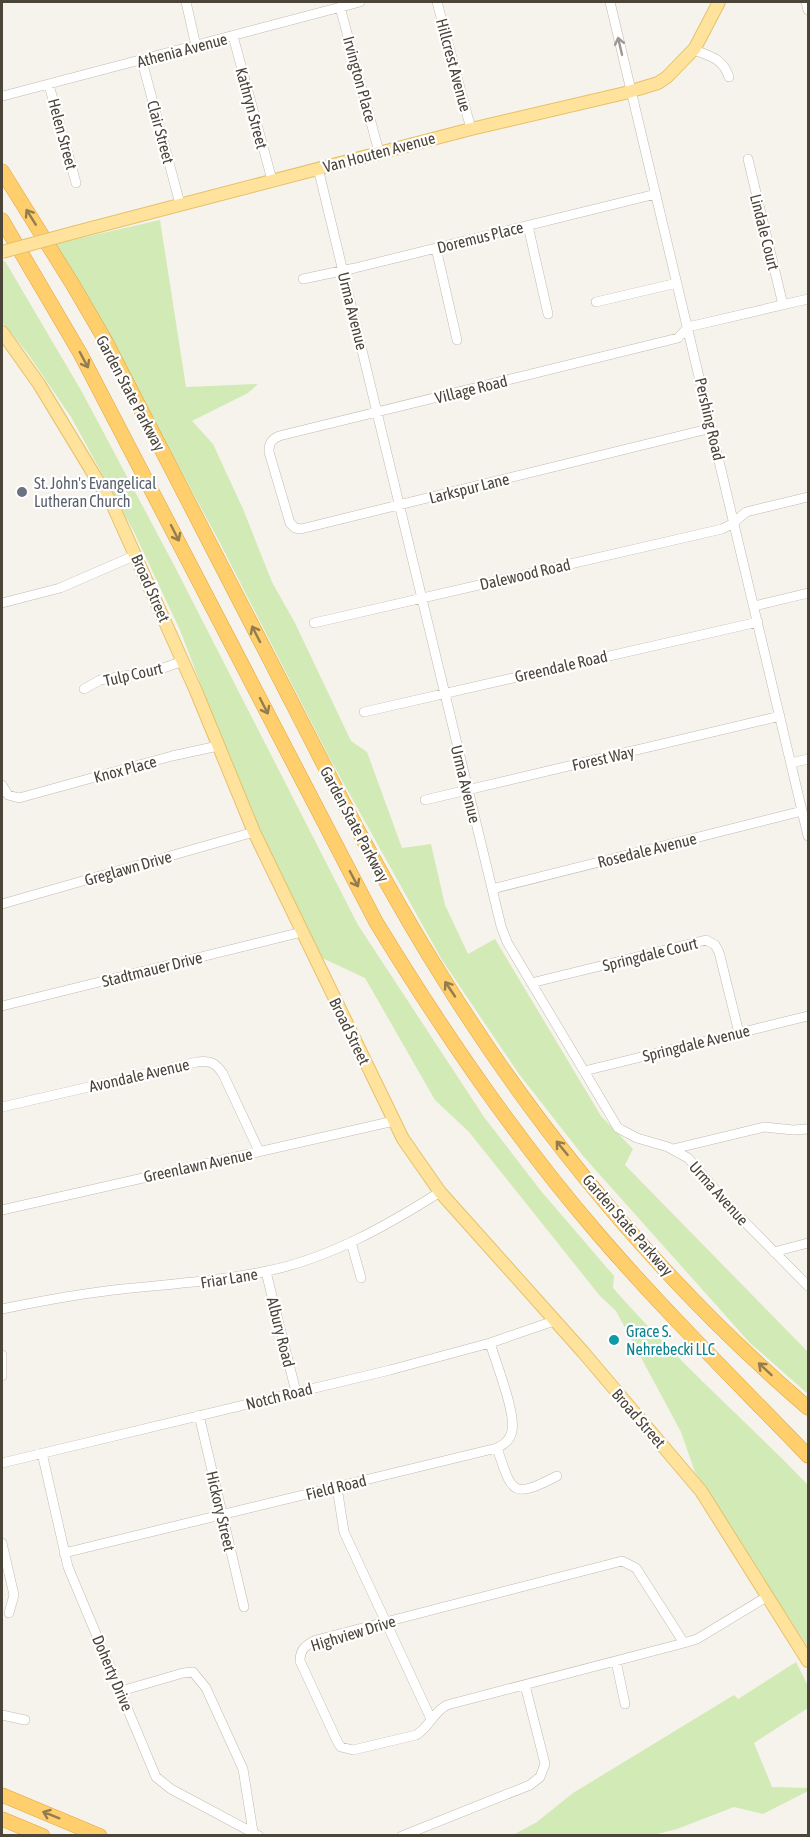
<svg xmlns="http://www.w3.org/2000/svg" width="810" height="1837" viewBox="0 0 810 1837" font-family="'Asap Condensed',sans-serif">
<rect width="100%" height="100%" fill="#f6f3ec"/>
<path fill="#d2eab5" d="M160 220 186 387 258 384 248 393 192 421 213 444 243 509 272 582 295 623 351 741 367 752 402 848 431 844 445 905 468 954 495 939 601 1116 633 1149 625 1165 808 1352V1394L750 1343 584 1157 519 1074 442 960 329 757 220 543 115 348 54 244Z
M5 261 82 392 175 567 358 925 484 1117 541 1191 614 1276 613 1288C674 1358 744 1419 808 1485V1647L695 1472 681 1432 616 1311 600 1296 469 1132 435 1100 365 978 320 957 275 865 234 772 180 630 133 530 71 417 28 354 2 322V262Z
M796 1662 808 1686V1708L754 1743 772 1787 808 1788V1791L763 1814 734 1807 677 1829 653 1835H513L537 1822 573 1793 734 1695 738 1699Z"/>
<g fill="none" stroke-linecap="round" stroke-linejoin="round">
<g stroke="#c2bbae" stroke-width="10">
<path id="minor" d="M186 2 196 46
M437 2 471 129
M610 2 808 836
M806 2 808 10
M340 7 379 152
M233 36 272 180
M694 50C711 56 723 59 729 77
M142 61 180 204
M49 85 76 183
M3 96 360 2
M748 159 783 305
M318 168 501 926 507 942 618 1128 637 1138 668 1147 688 1158 733 1210 808 1286
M528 226 548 314
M436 248 457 340
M303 279 355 268 656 194
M596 302 677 283
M712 428 301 529 295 528 290 523 269 452C269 443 271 440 279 436L678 338 688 327 808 299
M2 603 60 588 136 555
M754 606 808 593
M314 623 722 529 732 524 746 512 808 497
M84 689 100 680 155 671 183 661
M364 712 758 622
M791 763 808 759
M2 785 8 795 19 798 172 756 218 746
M425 800 780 716
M492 889 802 811
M2 904 254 832
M531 983 706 940 715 945 719 952 739 1033
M2 1006 302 932
M584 1071 808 1016
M2 1107 197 1062C210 1060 216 1063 223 1074L259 1151
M673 1149 764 1127 793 1130 808 1129
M2 1210 394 1121
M351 1242 361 1278
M774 1252 808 1243
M266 1272 296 1392
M2 1309C41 1301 82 1293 123 1289 171 1284 219 1281 267 1271 328 1259 388 1225 440 1192
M2 1355V1376
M199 1415 244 1607
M497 1448C512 1492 511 1500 557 1476
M42 1453 68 1567 156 1777 171 1789 259 1836
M2 1463 390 1370 490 1343 554 1321
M337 1487 344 1532 431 1719
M2 1543 14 1595 9 1613
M64 1553 497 1448C505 1444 510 1440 512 1431 516 1413 496 1363 490 1343
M684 1643 636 1568 622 1561 316 1640C306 1645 300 1649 300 1661L338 1743 341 1747 353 1750 416 1735C429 1728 432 1713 447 1705L684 1643 697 1639 768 1596
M616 1661 625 1704
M121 1691 183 1673 193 1672 206 1688 243 1769 253 1832
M2 1715 25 1720
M402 1836 530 1785 540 1777 545 1764 525 1685"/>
</g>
<g stroke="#e6c16a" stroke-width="14">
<path id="major" d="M76 232 471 129 625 93 658 83 667 77 695 48 719 2
M2 332 39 384 113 506 196 691 254 832 403 1139 440 1192 583 1352 701 1491 808 1661"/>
</g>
<g stroke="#e0a43c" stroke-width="15">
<path id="highway" d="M2 171 73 285 105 340C165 457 225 574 286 691 335 787 384 884 441 975 541 1136 665 1285 808 1408
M2 220 80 353 376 922C443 1032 515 1138 599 1235 665 1312 738 1383 808 1456
M2 1795 100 1836
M2 1819 43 1836"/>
</g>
<use href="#minor" stroke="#fff" stroke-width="9"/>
<use href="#major" stroke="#ffe39c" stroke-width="12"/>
<use href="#highway" stroke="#ffcf6e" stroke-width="14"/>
<g stroke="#e6c16a" stroke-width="14" stroke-linecap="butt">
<path id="major-bridge" d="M2 252 76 232"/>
</g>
<use href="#major-bridge" stroke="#ffe39c" stroke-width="12"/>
</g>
<defs><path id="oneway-shaft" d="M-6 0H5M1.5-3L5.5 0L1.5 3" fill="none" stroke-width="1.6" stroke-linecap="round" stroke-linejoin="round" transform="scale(1.5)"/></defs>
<use stroke="#9c9892" href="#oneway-shaft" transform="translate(620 46) rotate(-103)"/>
<g stroke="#937c4e">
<use href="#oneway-shaft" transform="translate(31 217) rotate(-122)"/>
<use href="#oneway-shaft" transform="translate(84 360) rotate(62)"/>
<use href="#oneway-shaft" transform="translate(175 533) rotate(63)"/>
<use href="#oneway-shaft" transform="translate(256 634) rotate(-117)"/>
<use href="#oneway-shaft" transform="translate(264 706) rotate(63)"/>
<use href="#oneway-shaft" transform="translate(354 879) rotate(62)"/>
<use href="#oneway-shaft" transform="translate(450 989) rotate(-124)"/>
<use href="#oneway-shaft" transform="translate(562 1148) rotate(-129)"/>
<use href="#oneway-shaft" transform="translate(765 1369) rotate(-137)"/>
<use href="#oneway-shaft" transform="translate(51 1815) rotate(-158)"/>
</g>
<circle fill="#6b7280" stroke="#fff" stroke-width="2" cx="22" cy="492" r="6"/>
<circle fill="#0f9aa8" stroke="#fff" stroke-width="2" cx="614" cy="1340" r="6"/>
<g text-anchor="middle" stroke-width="4.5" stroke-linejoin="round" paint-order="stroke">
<g font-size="16" fill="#4b4439" stroke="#fff">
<text transform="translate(182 50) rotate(-15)" y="6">Athenia Avenue</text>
<text transform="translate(454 65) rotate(75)" y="6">Hillcrest Avenue</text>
<text transform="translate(360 79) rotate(75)" y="6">Irvington Place</text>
<text transform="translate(252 108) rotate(75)" y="6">Kathryn Street</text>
<text transform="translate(161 132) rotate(75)" y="6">Clair Street</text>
<text transform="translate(63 134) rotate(75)" y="6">Helen Street</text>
<text transform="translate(379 152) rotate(-15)" y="6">Van Houten Avenue</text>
<text transform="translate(765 232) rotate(76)" y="6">Lindale Court</text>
<text transform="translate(480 237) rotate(-14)" y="6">Doremus Place</text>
<text transform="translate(353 311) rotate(76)" y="6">Urma Avenue</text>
<text transform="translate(471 389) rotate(-14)" y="6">Village Road</text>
<text transform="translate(131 393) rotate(62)" y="6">Garden State Parkway</text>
<text transform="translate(710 419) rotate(77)" y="6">Pershing Road</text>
<text transform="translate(469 488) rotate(-14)" y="6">Larkspur Lane</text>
<text transform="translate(525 574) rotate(-13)" y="6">Dalewood Road</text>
<text transform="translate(151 588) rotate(66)" y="6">Broad Street</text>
<text transform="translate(561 666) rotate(-13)" y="6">Greendale Road</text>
<text transform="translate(133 674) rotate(-13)" y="6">Tulp Court</text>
<text transform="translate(603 758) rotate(-13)" y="6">Forest Way</text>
<text transform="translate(125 769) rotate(-15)" y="6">Knox Place</text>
<text transform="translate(466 784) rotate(76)" y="6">Urma Avenue</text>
<text transform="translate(355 824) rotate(62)" y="6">Garden State Parkway</text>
<text transform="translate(647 850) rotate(-14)" y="6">Rosedale Avenue</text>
<text transform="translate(128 868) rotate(-16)" y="6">Greglawn Drive</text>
<text transform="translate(650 954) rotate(-14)" y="6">Springdale Court</text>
<text transform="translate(152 969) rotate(-14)" y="6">Stadtmauer Drive</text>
<text transform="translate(350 1031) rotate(64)" y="6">Broad Street</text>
<text transform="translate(696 1043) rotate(-14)" y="6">Springdale Avenue</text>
<text transform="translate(139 1075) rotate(-13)" y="6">Avondale Avenue</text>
<text transform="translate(198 1165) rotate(-12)" y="6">Greenlawn Avenue</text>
<text transform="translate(719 1193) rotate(48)" y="6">Urma Avenue</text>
<text transform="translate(628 1225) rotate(49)" y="6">Garden State Parkway</text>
<text transform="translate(229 1278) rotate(-9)" y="6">Friar Lane</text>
<text transform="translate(281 1332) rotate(76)" y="6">Albury Road</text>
<text transform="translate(279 1396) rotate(-14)" y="6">Notch Road</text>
<text transform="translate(639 1418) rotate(49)" y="6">Broad Street</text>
<text transform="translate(336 1487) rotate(-14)" y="6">Field Road</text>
<text transform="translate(221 1511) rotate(77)" y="6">Hickory Street</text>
<text transform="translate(353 1633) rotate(-17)" y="6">Highview Drive</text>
<text transform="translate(113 1673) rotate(67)" y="6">Doherty Drive</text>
</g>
<g font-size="16" fill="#5b616d" stroke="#fff" text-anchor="start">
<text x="34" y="489">St. John's Evangelical<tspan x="34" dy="18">Lutheran Church</tspan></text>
</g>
<g font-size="16" fill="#0d838f" stroke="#fff" text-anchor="start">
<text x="626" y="1337">Grace S.<tspan x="626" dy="18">Nehrebecki LLC</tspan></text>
</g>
</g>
<rect width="810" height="1837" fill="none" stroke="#4b4439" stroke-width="6"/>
</svg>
